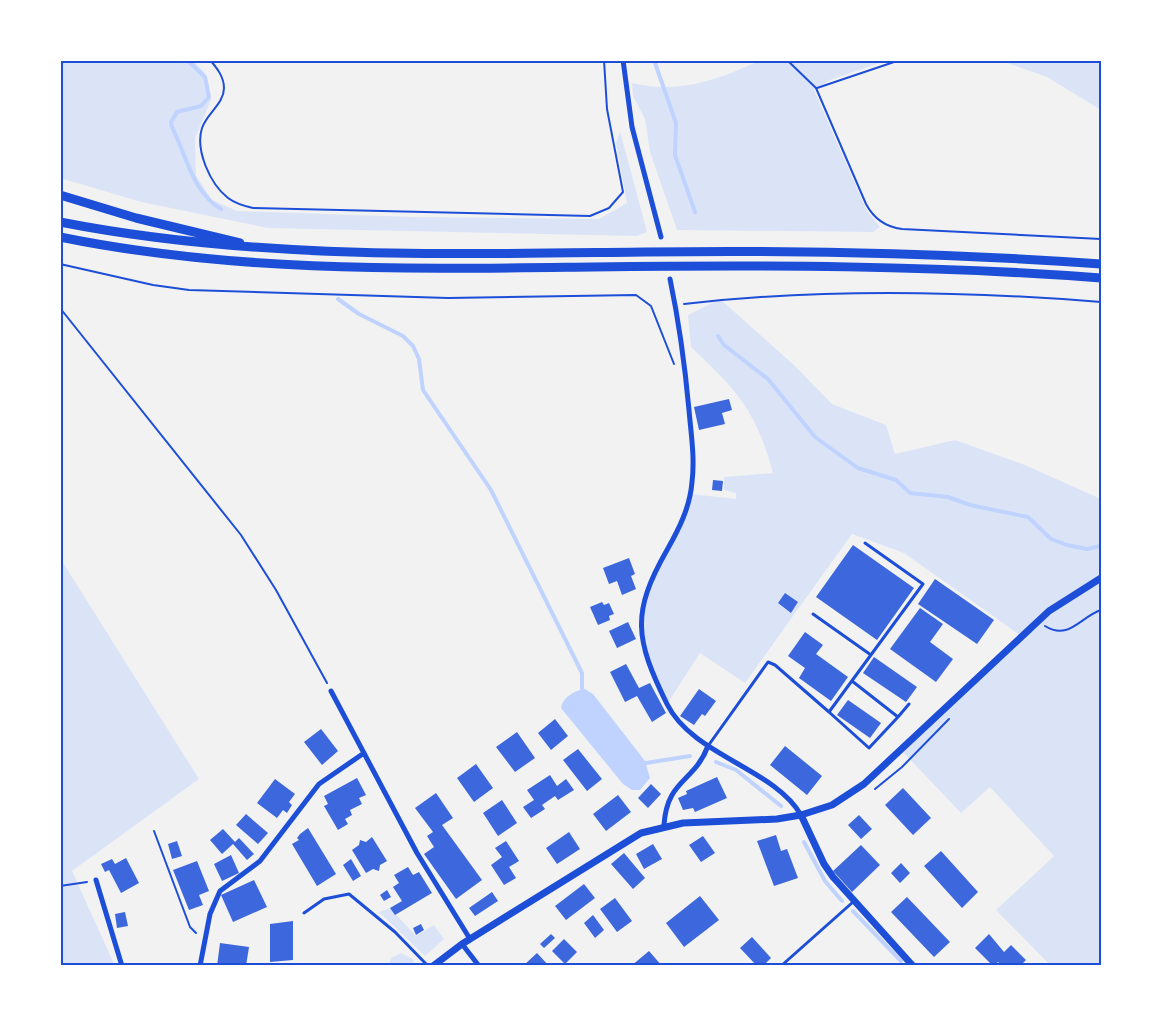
<svg xmlns="http://www.w3.org/2000/svg" width="1161" height="1026" viewBox="0 0 1161 1026" font-family="'PT Sans',sans-serif">
<rect width="100%" height="100%" fill="#f2f2f2"/>
<path fill="#dbe4f7" d="M60 60H193L204 72 211 100 195 138 196 176 212 200 237 211 415 217 599 219 627 203 616 143 620 131 647 232 637 236 268 228 141 202 60 178Z
M761 60H888L830 80 814 90 867 211 880 227 873 232 677 230 650 152 645 119 633 96 632 83C680 94 718 80 761 60Z
M999 60H1101V110L1047 77Z
M720 299 795 366 832 404 886 425 895 454 955 440 1025 465 1101 499V966H1051L996 910 1054 856 990 787 961 813 901 750 1021 636 904 553 852 534 745 683 700 653 667 704 648 658 641 612 691 494 736 499V493L724 490V477L773 473C756 410 737 391 691 347L688 315Z
M60 558 199 779 72 871 115 966H60Z
M390 908 416 936 434 925 444 939 425 956 379 912Z
M401 953 413 959 414 966H389L391 958Z"/>
<path fill="#bfd3fe" d="M585 689 593 694 645 761 650 778 640 790H632L623 784 561 708C562 698 575 690 585 689Z"/>
<g fill="none" stroke-linecap="round" stroke-linejoin="round">
<path stroke="#bfd3fe" stroke-width="4" d="M187 60 205 77 209 97 201 106 177 112 171 122 172 127C186 155 193 193 221 209
M654 60 676 123 675 155 695 212
M338 299 359 314 403 336 413 346 419 359 423 390 491 490 582 673V689
M718 336 724 345 768 379 815 437 858 468 896 480 910 493 948 497 970 505 1028 517 1051 539 1067 545 1087 549 1101 546
M716 762 736 770 781 806
M646 763 690 756
M804 842 825 881 842 901
M853 911 901 961"/>
</g>
<path fill="#3d67dc" d="M729 399 732 410 722 413 725 424 699 430 694 407Z
M713 480 723 481 722 491 712 490Z
M853 545 914 588 877 640 816 597Z
M629 558 635 574 631 576 636 589 622 595 617 581 609 584 603 568Z
M935 579 994 620 977 644 918 604Z
M785 593 798 602 791 613 778 603Z
M602 602 604 605 609 603 614 614 609 616 610 620 598 625 590 607Z
M920 608 943 624 930 642 953 659 936 682 890 649Z
M628 622 636 639 617 648 609 631Z
M805 632 823 645 816 654 848 677 831 701 799 678 805 668 788 656Z
M874 657 917 687 906 702 863 673Z
M626 664 639 688 650 683 666 713 652 722 637 696 625 702 610 672Z
M699 689 716 701 705 716 702 714 694 725 680 716Z
M848 700 881 723 870 738 837 715Z
M555 719 568 736 551 750 538 733Z
M321 729 338 751 322 765 304 742Z
M517 732 535 758 515 772 496 747Z
M785 746 822 776 807 795 770 765Z
M578 749 602 779 587 791 563 760Z
M476 764 493 788 474 802 457 778Z
M550 775 557 786 566 779 574 790 558 800 555 796 542 805 545 809 531 818 523 807 534 800 527 790Z
M717 777 727 798 695 812 693 808 683 810 678 798 687 794 686 791Z
M357 778 366 795 359 798 362 804 350 810 352 815 345 819 348 824 338 830 324 806 328 804 324 796Z
M275 779 295 794 289 802 292 805 287 813 283 810 277 818 257 803Z
M651 784 661 794 648 808 638 798Z
M903 788 931 818 913 835 885 805Z
M436 793 453 818 442 825 482 880 456 899 424 854 434 847 427 836 433 832 415 808Z
M618 795 631 812 606 831 593 814Z
M502 800 517 823 498 836 483 813Z
M246 814 268 833 258 844 236 825Z
M859 815 872 829 861 839 848 825Z
M308 828 336 874 317 886 292 844 299 840 297 838 300 834Z
M223 829 235 842 239 838 254 854 247 860 233 844 222 854 210 840Z
M569 832 580 849 557 864 546 848Z
M776 835 781 851 787 849 798 878 774 886 757 841Z
M703 836 715 853 701 862 689 845Z
M372 837 387 861 380 865 379 871 373 869 366 873 352 850 359 845 360 840 366 842Z
M177 841 182 856 172 859 168 844Z
M506 841 519 861 509 867 516 878 504 885 491 865 502 857 495 848Z
M653 844 662 859 644 869 636 854Z
M861 845 880 865 852 892 833 871Z
M941 851 978 892 962 908 924 866Z
M624 853 645 878 633 889 611 864Z
M231 855 239 873 222 881 214 864Z
M126 858 139 883 121 893 109 870 105 872 101 864 112 859 115 864Z
M351 859 361 876 353 881 343 865Z
M197 861 209 891 199 895 203 905 189 910 173 870Z
M901 863 910 873 900 883 891 873Z
M408 867 413 875 419 872 432 893 395 915 390 908 402 901 393 887 399 883 394 875Z
M254 880 267 907 233 922 221 895Z
M584 884 595 898 566 920 555 906Z
M387 890 391 897 384 901 380 895Z
M492 892 498 901 475 916 469 908Z
M700 896 719 920 684 947 666 923Z
M907 897 950 942 934 957 891 912Z
M615 898 632 921 617 932 600 909Z
M125 912 128 926 117 928 115 914Z
M593 915 604 930 595 938 584 923Z
M293 921V960L270 962V924Z
M421 924 424 930 416 935 413 928Z
M551 934 555 938 544 948 540 944Z
M989 934 1004 952 1011 945 1026 960 1020 966H1002L998 962 993 966 975 948Z
M752 937 771 958 763 966H757L740 948Z
M564 939 577 952 565 964 552 951Z
M220 943 249 947 246 966H217Z
M649 951 662 966H631Z
M537 953 549 966H523Z"/>
<g fill="none" stroke-linecap="round" stroke-linejoin="round">
<path stroke="#1d4ed8" stroke-width="2" d="M210 60C217 68 224 77 224 88 224 104 207 113 202 128 195 150 210 184 228 198 236 204 244 206 253 208L590 216 609 208 623 192 607 109 604 60
M787 60 816 88 866 204C874 219 885 227 902 229L1101 239
M817 88 900 60
M60 264 153 285 189 290 448 298 636 295 651 306 674 364
M684 304C821 288 964 291 1101 302
M60 308 241 535 276 590 327 683
M1045 626C1069 641 1080 617 1101 610
M875 789 902 767 949 719
M154 831 190 927 196 933
M60 886 87 882"/>
<path stroke="#1d4ed8" stroke-width="3" d="M813 614 871 655
M829 712 869 748 898 717 852 681
M898 717 909 704
M708 746 768 662 775 665 829 712 923 584 865 543
M304 913 324 899 349 894 395 932 428 966
M781 966 853 902"/>
<path stroke="#1d4ed8" stroke-width="5" d="M623 60 632 127 661 237
M670 279C679 322 685 366 689 410 691 434 695 458 692 482 690 507 679 529 667 550 631 613 635 639 667 704 693 756 774 768 801 815
M331 691 417 853 470 939
M664 825C667 779 694 783 708 746
M96 880 122 966
M462 944 479 966
M200 966 210 914 220 891 260 861 319 784 364 753"/>
<path stroke="#1d4ed8" stroke-width="7" d="M801 815 824 864 833 877 913 966
M433 966 462 944 641 833 683 823 777 819 801 815 832 805 864 784 1049 611 1101 578"/>
<path stroke="#1d4ed8" stroke-width="9" d="M60 195 136 218 240 243
M60 222C254 260 449 254 645 252 797 250 949 253 1101 264
M60 237C236 273 414 269 593 267 762 265 932 265 1101 278"/>
</g>
<rect width="1161" height="1026" fill="none" stroke="#ffffff" stroke-width="123"/>
<rect x="62" y="62" width="1038" height="902" fill="none" stroke="#1d4ed8" stroke-width="2"/>
</svg>
